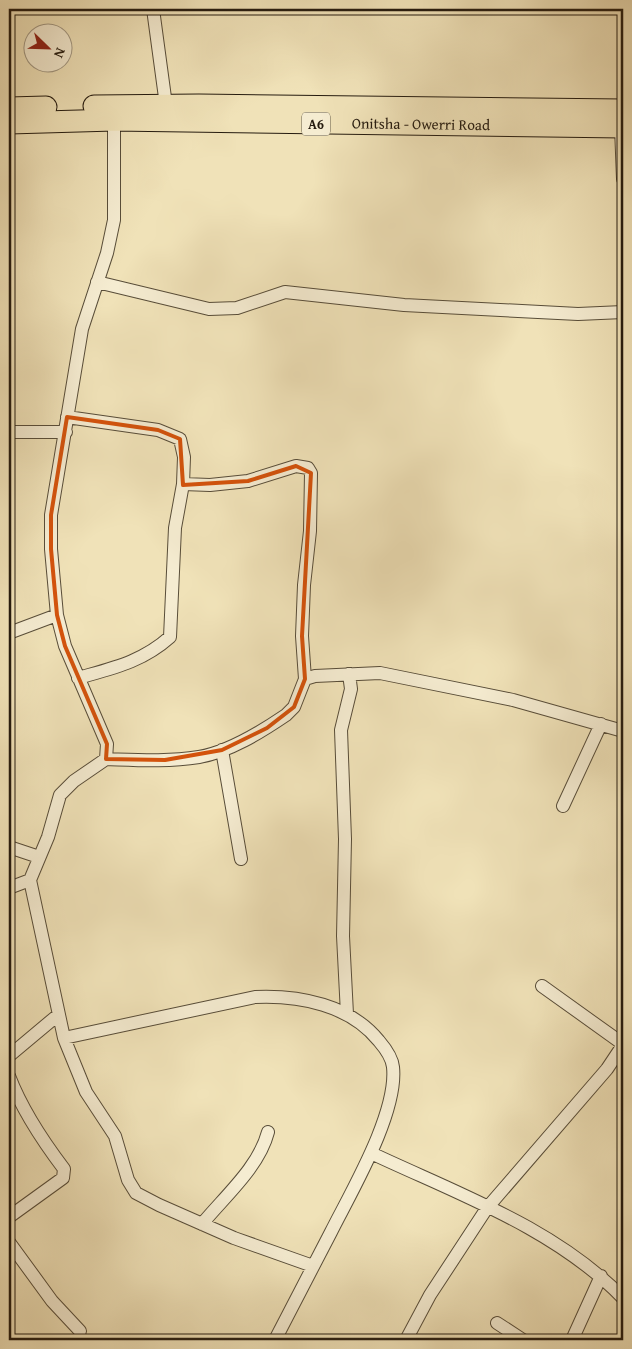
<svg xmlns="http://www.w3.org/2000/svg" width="632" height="1349" viewBox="0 0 632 1349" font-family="'Gentium Book Plus',serif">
<rect width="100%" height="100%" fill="#f0e2b8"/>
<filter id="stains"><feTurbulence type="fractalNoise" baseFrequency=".004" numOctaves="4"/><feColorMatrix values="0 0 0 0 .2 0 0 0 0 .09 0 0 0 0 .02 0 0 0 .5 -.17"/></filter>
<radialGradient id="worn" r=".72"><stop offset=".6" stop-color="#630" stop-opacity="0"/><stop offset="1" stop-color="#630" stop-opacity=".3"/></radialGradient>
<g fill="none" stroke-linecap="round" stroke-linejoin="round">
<g stroke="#584d39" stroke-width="14">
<path id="street" d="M153 9 166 105
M114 120V220L107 253 82 329 51 515V549L57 615 65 646 107 744 106 759 74 781 60 795 48 837 30 880 64 1038 86 1092 115 1136 128 1180 136 1193 159 1205 234 1238 313 1266
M621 127 623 179
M97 282 209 309 237 308 285 292 404 305 578 314 623 312
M67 417 158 430 180 439 184 457 183 484 175 528 170 637C142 662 113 668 78 678
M9 432H66
M9 633 57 615
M305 679 315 676 380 673 513 700 623 731
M222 750 241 859
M106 759C137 760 168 762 199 757 229 752 261 732 286 715L294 707 305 679 302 636 304 585 310 531 311 473 308 468 296 466 248 481 210 485 183 484
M563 806 601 724
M9 847 39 857
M9 888 30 880
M542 986 623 1044
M347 1014 343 936 345 839 341 730 351 689 349 674
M64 1038 255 997C300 995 350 1005 379 1041 385 1048 392 1057 393 1067 398 1113 351 1192 331 1232 312 1268 294 1304 275 1340
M9 1056 58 1015
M9 1076C22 1110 42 1140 64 1169L63 1178 9 1217
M371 1153C458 1194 555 1228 623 1298
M202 1224C225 1196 259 1167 268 1132
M9 1242 52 1301 80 1331
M497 1323 523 1340
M406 1340 430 1295 487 1208 607 1069 623 1045
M572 1340 601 1276"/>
</g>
<g stroke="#251b0f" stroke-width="23">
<g id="highway">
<path d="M94 106 199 105 623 110"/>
<path d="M9 108 46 107"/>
<path id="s1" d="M9 123 114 120 623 127"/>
</g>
</g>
<use href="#street" stroke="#f5ecd1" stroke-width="12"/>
<use href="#highway" stroke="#f0e2b8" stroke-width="21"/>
</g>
<path fill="none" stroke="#d4530c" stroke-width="4" stroke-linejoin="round" d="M67 417 158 430 180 439 183 485 248 481 296 466 311 473 302 636 305 679 294 707 267 728 222 750 165 760 106 759 107 744 65 646 57 615 51 549V515Z"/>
<g text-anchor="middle" stroke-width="4.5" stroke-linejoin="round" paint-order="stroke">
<rect fill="#f5ecd1" stroke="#635a49" stroke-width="1" x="302" y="112.5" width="28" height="23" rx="4"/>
<g font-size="14" font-weight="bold" fill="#251b0f">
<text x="316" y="129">A6</text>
</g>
<g font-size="15" fill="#251b0f" stroke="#f5ecd1">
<text dy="5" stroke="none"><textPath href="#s1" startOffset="412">Onitsha - Owerri Road</textPath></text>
</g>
</g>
<rect width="632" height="1349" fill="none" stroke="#f0e2b8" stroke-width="30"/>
<rect x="10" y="10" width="612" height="1329" fill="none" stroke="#251b0f" stroke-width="2.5"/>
<rect x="15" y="15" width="602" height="1319" fill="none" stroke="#251b0f"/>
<g transform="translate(48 48) rotate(113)"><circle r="24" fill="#f5ecd1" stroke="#a29883"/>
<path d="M0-4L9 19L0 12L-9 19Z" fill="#8f2418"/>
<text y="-8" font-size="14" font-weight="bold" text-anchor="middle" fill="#251b0f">N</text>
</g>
<rect width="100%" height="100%" filter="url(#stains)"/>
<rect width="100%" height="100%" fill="url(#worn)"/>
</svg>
